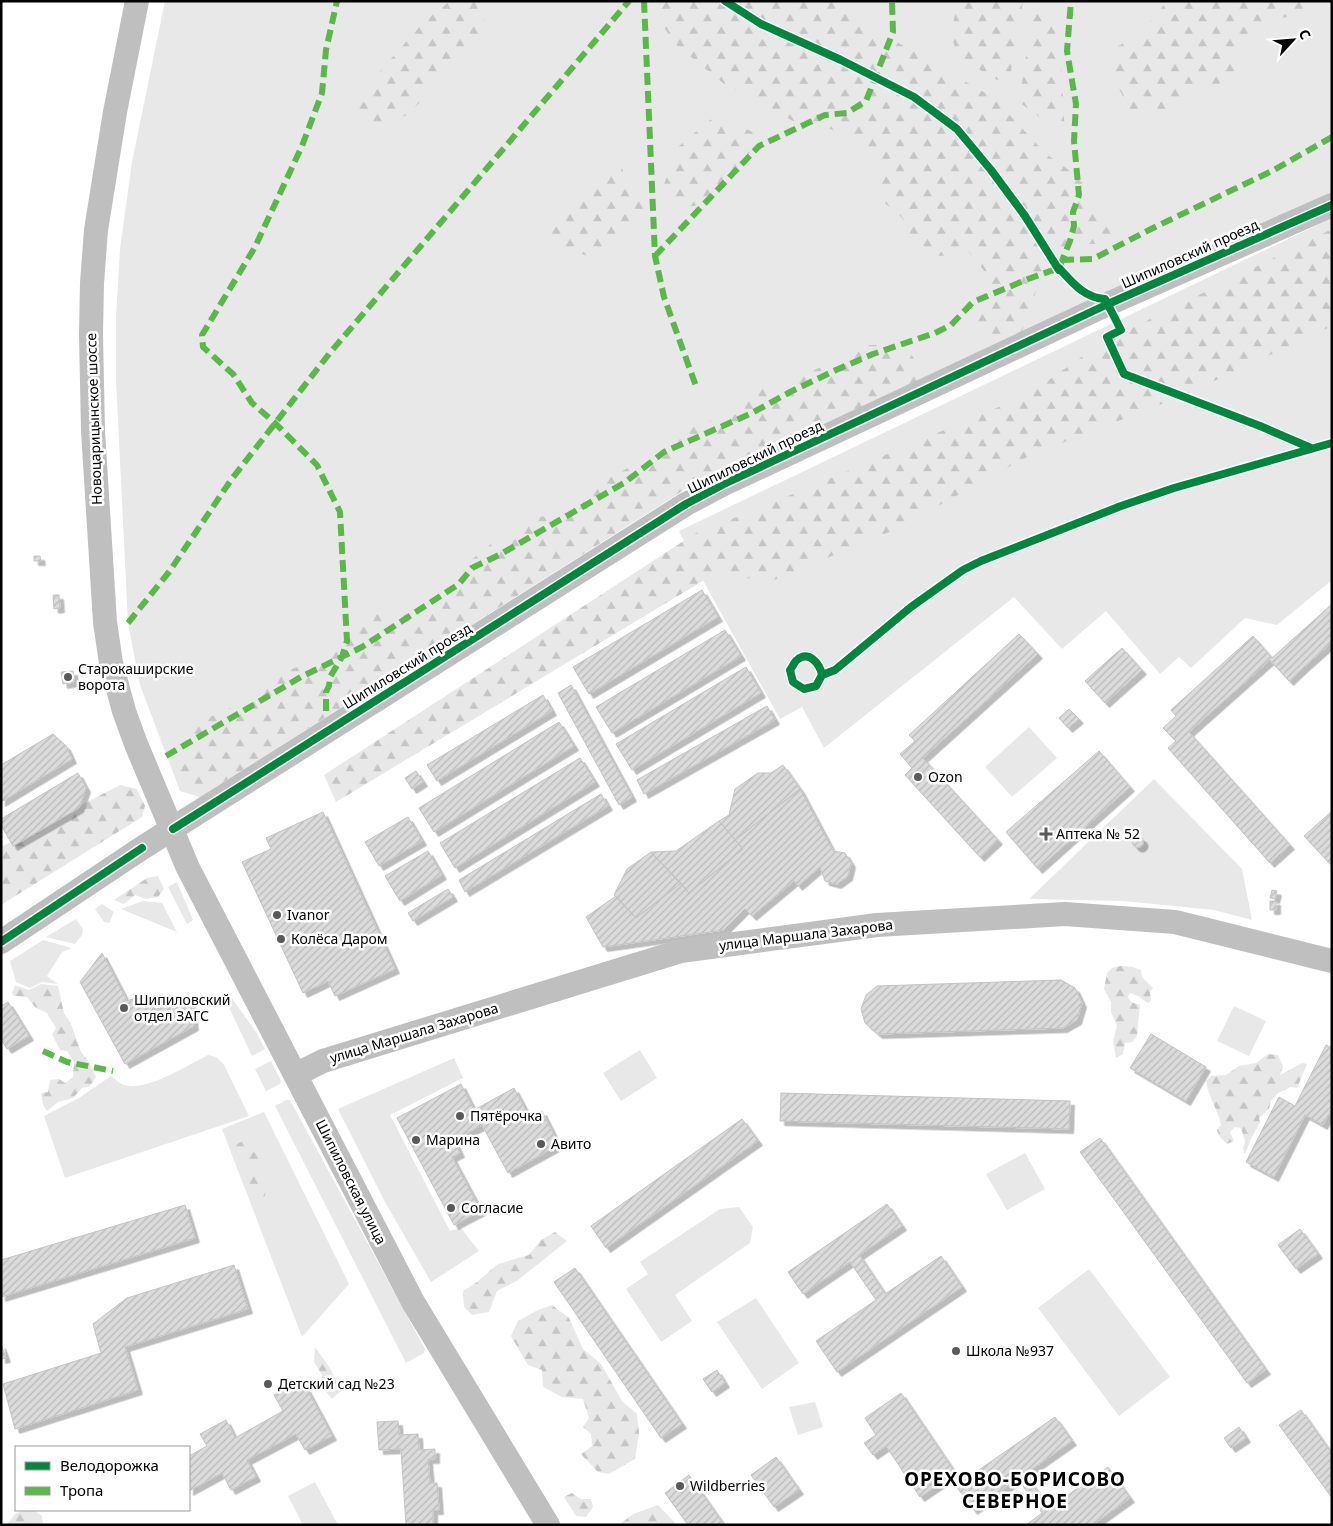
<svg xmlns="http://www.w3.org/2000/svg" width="1333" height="1526" viewBox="0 0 1333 1526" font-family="'Noto Sans',sans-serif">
<defs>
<pattern id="forest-firs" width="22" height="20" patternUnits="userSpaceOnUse" patternTransform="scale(1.25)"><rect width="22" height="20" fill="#e8e8e8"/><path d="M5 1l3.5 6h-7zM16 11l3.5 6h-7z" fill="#c5c5c5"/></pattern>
<pattern id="building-hatch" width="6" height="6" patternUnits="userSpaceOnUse" patternTransform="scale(1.25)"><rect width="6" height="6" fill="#dbdbdb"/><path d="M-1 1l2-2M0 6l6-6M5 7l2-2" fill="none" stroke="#bababa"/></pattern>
<filter id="shadow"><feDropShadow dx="4.5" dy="4.5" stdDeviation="0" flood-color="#0004"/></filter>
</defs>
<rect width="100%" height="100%" fill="#fff"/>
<path fill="#e8e8e8" d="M165 1H1332V192L1095 307 919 383 695 483 200 797 180 791 140 685 128 623 116 380V317L120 249 132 162Z
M1332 218V580L1277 625 1245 618 1191 668 1179 657 1160 674 1106 611 1062 649 1014 597 824 748 802 707 780 719 705 584 679 531Z
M1029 727 1057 758 1012 797 985 767Z
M1154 779 1242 869 1252 920 1214 910 1123 901 1029 899Z
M177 882 193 920 187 924 168 887Z
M143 901 162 903 177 932 121 909Z
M102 904 114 912 109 923 104 922 95 909Z
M76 919 83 929 82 935 75 944 46 937Z
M43 940 72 948 62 952 47 976 58 984 42 982 30 988 16 982 10 961Z
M229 994 256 1032 265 1049 252 1056 224 997Z
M1234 1006 1266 1021 1249 1056 1217 1041Z
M640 1050 657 1078 621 1101 603 1073Z
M208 1055 216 1057 223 1063 249 1116 65 1178 44 1116 79 1098 111 1076C115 1079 120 1084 124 1085 146 1092 188 1065 208 1055Z
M454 1058 463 1078 390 1115 450 1231 461 1228 479 1251 431 1282 385 1202 338 1109Z
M271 1061 281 1081 280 1084 266 1091 255 1069Z
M286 1100H290L425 1349 424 1353 406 1363 275 1106Z
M264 1112 349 1284 302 1337 222 1129Z
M1025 1153 1045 1189 1007 1210 986 1174Z
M739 1207 753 1227 750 1243 675 1295 692 1321 661 1342 626 1289 648 1274 640 1262 720 1209Z
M1089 1269 1170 1377 1119 1416 1038 1308Z
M756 1298 799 1363 762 1389 717 1322Z
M815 1402 823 1427 798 1435 789 1407Z
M315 1482 338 1525H303L288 1496Z"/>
<path fill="url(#forest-firs)" d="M450 1H483L484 31 409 114 378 129 355 115 364 89 424 22Z
M656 1H831L838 8 994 98 1045 153 1073 173 1082 183 1086 204 1114 231 1115 243 1089 244 1078 251 1067 261 1041 277 1020 337 984 335 967 325 970 306 986 292 985 272 967 250C945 259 934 256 912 251 908 225 907 218 884 203L880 164 870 150 831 129 813 133 771 108 750 93 729 88 674 43 664 27Z
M958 1H1023L1010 77 997 80 957 56 951 33Z
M1167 1H1319L1310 12 1278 19 1240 51 1234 80 1206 87 1160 115 1131 111 1113 78 1115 48 1143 31Z
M1033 11 1059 22 1065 136 1019 102Z
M716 115 755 133 746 165 723 194 694 206 676 207 667 203 663 187 679 146Z
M622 167 626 181 635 191H647L648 206 635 225 592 258 552 242 546 226 600 185 613 171Z
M1332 229V326L1180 397 1031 455 892 531 774 580 711 576 336 802 324 775 696 533 762 507 1029 394 1100 344Z
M892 344 911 354 922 372 919 383 695 483 200 797 182 783 178 760 182 745 201 721 246 701 276 675 316 660 330 645 376 611 385 609 410 613 423 608 461 574 470 561 492 543 516 537 526 519 546 516 559 518 604 480 654 455 694 426 741 411 745 399 755 388 778 386 828 364 852 346Z
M120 785 137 789 145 806 142 817 1 905V847Z
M158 876 164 889 158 897 146 899 135 895 124 904 114 900 147 878Z
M1120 966 1133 967 1141 970 1142 977 1153 988 1150 992 1151 1001 1148 1003 1138 996 1130 993 1128 997 1131 1002 1140 1005 1137 1036 1132 1042 1125 1043 1123 1054 1116 1058 1113 1041 1117 1026 1111 1012V1002L1104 989 1107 973 1112 968Z
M41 984 58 986 64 1013 71 1024 81 1052 89 1062 96 1077 90 1086 82 1088 73 1098 58 1102 47 1111 43 1105 41 1093 48 1092 50 1080 59 1079 65 1083 73 1077 74 1062 67 1051 60 1050 52 1034 56 1028 47 1013 35 1007 27 997 14 996 12 993 15 985 29 990Z
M1268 1054 1278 1055 1283 1066 1280 1075 1302 1063 1307 1064 1297 1088 1291 1087 1278 1093 1271 1101 1269 1109 1259 1118 1260 1122 1252 1137 1245 1154 1243 1149 1245 1141 1241 1128 1235 1127 1230 1132 1234 1141 1227 1144 1219 1136 1217 1130 1221 1125C1218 1109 1208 1097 1206 1081L1211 1076 1226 1075 1239 1066 1256 1063Z
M244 1140 261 1157 266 1187 264 1203 250 1190 248 1173 233 1147Z
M555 1232 567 1241 518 1280 497 1291 489 1312 472 1315 464 1307 463 1291 477 1282 498 1264 529 1255 541 1240Z
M552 1305 569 1318 583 1349 601 1364 622 1401 637 1414 639 1433 635 1459 609 1474 598 1472 581 1454 592 1446 591 1434 583 1427 589 1418 583 1399 562 1397 543 1387 542 1370 528 1365 511 1336 518 1321 538 1310Z
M315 1347 330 1368 341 1391 332 1399 320 1385 322 1375 314 1362Z
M572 1493 581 1499H591L593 1507 586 1517 576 1516 564 1497Z
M658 1505 677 1525H619L633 1514Z
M28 1510H33L42 1516 43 1525H10L8 1523 16 1513Z"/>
<path fill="url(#building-hatch)" stroke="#c3c3c3" filter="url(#shadow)" d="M34 556H40L41 561H34Z
M702 590 718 617 589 694 573 667Z
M53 595H59L60 608 54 609Z
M1332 604V642L1305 666 1289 681 1270 660 1189 732 1290 845 1270 863 1168 748 1176 741 1163 728 1176 716 1171 710 1253 636 1272 658Z
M725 630 741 656 612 733 596 707Z
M1019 634 1038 654 923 758 998 840 980 857 905 775 912 768 900 754 915 741 909 735Z
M1122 648 1142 670 1105 703 1085 681Z
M746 667 761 693 632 770 616 744Z
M73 671 74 682 63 684 61 672Z
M571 685 632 797 619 805 558 693Z
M543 695 552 711 437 781 427 765Z
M767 706 775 720 644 794 637 780Z
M1069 709 1079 719 1068 728 1059 718Z
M559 722 574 746 434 832 419 808Z
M53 734 66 746 72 759 1 802V765Z
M1099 751 1130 787 1038 869 1006 832Z
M580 758 595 782 455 868 440 843Z
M783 765 800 789 735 840 719 821 729 815 735 789 758 773H771Z
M416 771 423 782 412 789 405 778Z
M78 773 86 788 79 808 13 846 1 825V819Z
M800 789 833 851 845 853 851 863 848 876 837 884 825 881 820 867 798 886 794 881 752 916 745 909 724 930 603 947 586 917 616 896 636 918 681 883 689 893 743 849 735 840Z
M601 794 608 806 465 892 459 880Z
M1332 811V866L1304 836Z
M323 812 395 969 335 996 328 981 303 993 242 862 271 849 266 838Z
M408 817 422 841 379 866 365 842Z
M719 821 743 849 689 893 651 852 676 851Z
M1132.5 842a5.5 5.5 0 1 1 11 0a5.5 5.5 0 1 1-11 0Z
M428 851 442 875 400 901 385 876Z
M651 852 681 883 636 918 614 895 627 869Z
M448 889 453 897 413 921 408 913Z
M1272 890 1277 891 1275 899 1270 898Z
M1270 901H1276V910H1270Z
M102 953 127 1001 135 998 144 999 152 1005 154 1010 191 997 194 1026 125 1064 80 982Z
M1061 980 1075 988 1082 1003 1077 1020 1063 1028 878 1034 865 1023 861 1009 866 995 877 986Z
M8 1002 29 1036 7 1049 1 1039V1006Z
M1151 1034 1206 1067 1186 1101 1130 1068Z
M1326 1045 1332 1048V1108L1323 1125 1305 1115 1274 1177 1246 1162 1279 1097 1295 1106Z
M461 1084 474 1110 514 1088 530 1118 542 1111 559 1145 508 1173 482 1125 454 1140 460 1153 452 1157 481 1211 454 1225 397 1118Z
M781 1093 1070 1101 1069 1129 780 1121Z
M742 1119 758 1141 606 1248 591 1226Z
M1100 1138 1266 1370 1247 1383 1080 1152Z
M887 1204 902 1226 859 1255 885 1294 941 1256 962 1287 837 1372 816 1341 876 1300 850 1262 803 1294 788 1272Z
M185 1205 195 1238 1 1297V1260Z
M1300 1229 1318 1254 1296 1269 1278 1245Z
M234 1265 248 1309 125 1347 138 1390 15 1429 3 1384 101 1353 93 1324 127 1298Z
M575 1268 682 1424 661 1438 554 1282Z
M1 1344 6 1358 1 1359Z
M717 1370 725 1383 712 1392 703 1379Z
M302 1380 332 1436 305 1450 296 1434 247 1460 256 1477 231 1490 222 1473 189 1491V1456L207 1446 200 1434 226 1420 235 1438 283 1411 274 1395Z
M901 1393 962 1483 956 1486 950 1477 920 1497 886 1446 873 1455 864 1443 876 1435 865 1418Z
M1301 1410 1332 1454V1498L1279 1425Z
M1055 1417 1072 1441 1025 1474 1049 1508 1108 1467 1130 1498 1092 1525H1026L1042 1513 1018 1479 973 1510 956 1486Z
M398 1421 399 1435 418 1434 419 1450 435 1449V1459H428L430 1483H437L439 1510H433V1525H406L401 1449 379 1450 377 1422Z
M1239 1427 1246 1438 1231 1448 1224 1438Z
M776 1457 799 1490 774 1507 751 1475Z
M689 1475 724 1525H688L665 1493Z"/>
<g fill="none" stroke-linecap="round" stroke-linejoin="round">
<path stroke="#bfbfbf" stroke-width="24" d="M137 1 115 112 96 230 92 283 91 334 93 431 105 622 111 663 124 711 136 744 188 868 413 1302 548 1525
M1 942 142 848 686 504 724 484 1108 304 1332 205
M295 1075 323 1061 681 951 877 925 1065 914 1175 922 1332 961"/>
<path stroke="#58b947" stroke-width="6" stroke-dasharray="12 6" stroke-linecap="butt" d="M644 1 655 256 664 297 697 389
M655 256 759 146 825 115 847 113 866 101 893 32 892 1
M1062 260 1093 259 1153 228 1272 171 1332 137
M128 623 169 572 231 480 329 354 629 1
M326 711V692L329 686 330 677 342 657 347 641 340 512 317 465 275 423 252 403 233 374 203 347 202 335 255 247 302 146 322 93 326 50 337 1
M166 756 301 677 362 647 459 584 472 568 501 554 624 483 664 452 752 413 790 392 836 370 873 354 935 333 951 325 973 302 1028 279 1059 268 1070 241 1074 226 1073 212 1079 195 1074 141 1076 104 1067 51 1071 1
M43 1051 67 1062 113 1071"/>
<g stroke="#fff" stroke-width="11">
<path id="cycleway" d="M725 1 761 24 841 60 914 97 957 129 991 170 1025 216 1059 270
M1059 268C1072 282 1084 298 1105 299L1121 330 1107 337 1124 374 1260 426 1311 448
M822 675C820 664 809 650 797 660 794 662 792 668 790 670L793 682 804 689 816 686 822 675 835 670 911 607 963 570 981 561 1121 506 1174 488 1332 443
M173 829 686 504 724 484 1108 304 1332 205
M1 942 142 848"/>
</g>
<use href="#cycleway" stroke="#00873e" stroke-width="8"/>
</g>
<g fill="#595959" stroke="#fff" stroke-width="2">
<circle cx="68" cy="677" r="5"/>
<circle cx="918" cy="777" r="5"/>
<path d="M1043.5 826.5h5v5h5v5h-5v5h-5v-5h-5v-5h5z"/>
<circle cx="277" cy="915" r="5"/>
<circle cx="281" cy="939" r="5"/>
<circle cx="124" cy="1008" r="5"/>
<circle cx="460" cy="1116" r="5"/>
<circle cx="416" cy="1140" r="5"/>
<circle cx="541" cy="1144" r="5"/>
<circle cx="451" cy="1208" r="5"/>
<circle cx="956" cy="1351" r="5"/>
<circle cx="268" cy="1384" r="5"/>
<circle cx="680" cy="1486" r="5"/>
</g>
<g text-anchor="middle" stroke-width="5" stroke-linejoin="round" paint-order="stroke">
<g font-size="14" fill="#000" stroke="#fff">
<text transform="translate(1190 254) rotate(-24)" y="5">Шипиловский проезд</text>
<text transform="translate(94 419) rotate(-92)" y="5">Новоцарицынское шоссе</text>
<text transform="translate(755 457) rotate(-26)" y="5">Шипиловский проезд</text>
<text transform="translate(407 666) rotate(-32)" y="5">Шипиловский проезд</text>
<text transform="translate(806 935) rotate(-7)" y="5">улица Маршала Захарова</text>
<text transform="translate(414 1033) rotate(-17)" y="5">улица Маршала Захарова</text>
<text transform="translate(351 1182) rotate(63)" y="5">Шипиловская улица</text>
</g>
<g font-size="14" fill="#000" stroke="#fff" text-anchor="start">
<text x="78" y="674">Старокаширские<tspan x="78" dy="16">ворота</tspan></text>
<text x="928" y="782">Ozon</text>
<text x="1056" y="839">Аптека № 52</text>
<text x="287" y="920">Ivanor</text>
<text x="291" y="944">Колёса Даром</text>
<text x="134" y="1005">Шипиловский<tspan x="134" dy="16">отдел ЗАГС</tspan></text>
<text x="470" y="1121">Пятёрочка</text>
<text x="426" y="1145">Марина</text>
<text x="551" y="1149">Авито</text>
<text x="461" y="1213">Согласие</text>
<text x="966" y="1356">Школа №937</text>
<text x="278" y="1389">Детский сад №23</text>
<text x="690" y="1491">Wildberries</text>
</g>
<g font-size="19" font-weight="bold" letter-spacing="1" fill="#000" stroke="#fff">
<text x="1015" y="1486">ОРЕХОВО-БОРИСОВО<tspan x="1015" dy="22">СЕВЕРНОЕ</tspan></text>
</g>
</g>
<rect width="1333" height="1526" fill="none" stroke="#000000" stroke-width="5"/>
<rect x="15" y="1446" width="175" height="65" fill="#ffffff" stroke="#999999"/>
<rect x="25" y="1462" width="25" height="8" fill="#00873e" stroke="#999999"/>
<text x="60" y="1471" font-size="15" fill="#000000">Велодорожка</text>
<rect x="25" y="1487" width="25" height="8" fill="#58b947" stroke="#999999"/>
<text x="60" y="1496" font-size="15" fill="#000000">Тропа</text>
<g transform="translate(1293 40) rotate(64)" stroke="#ffffff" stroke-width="4" paint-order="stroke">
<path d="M0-4L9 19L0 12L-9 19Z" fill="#000000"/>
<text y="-8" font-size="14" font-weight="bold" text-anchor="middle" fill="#000000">С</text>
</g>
</svg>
